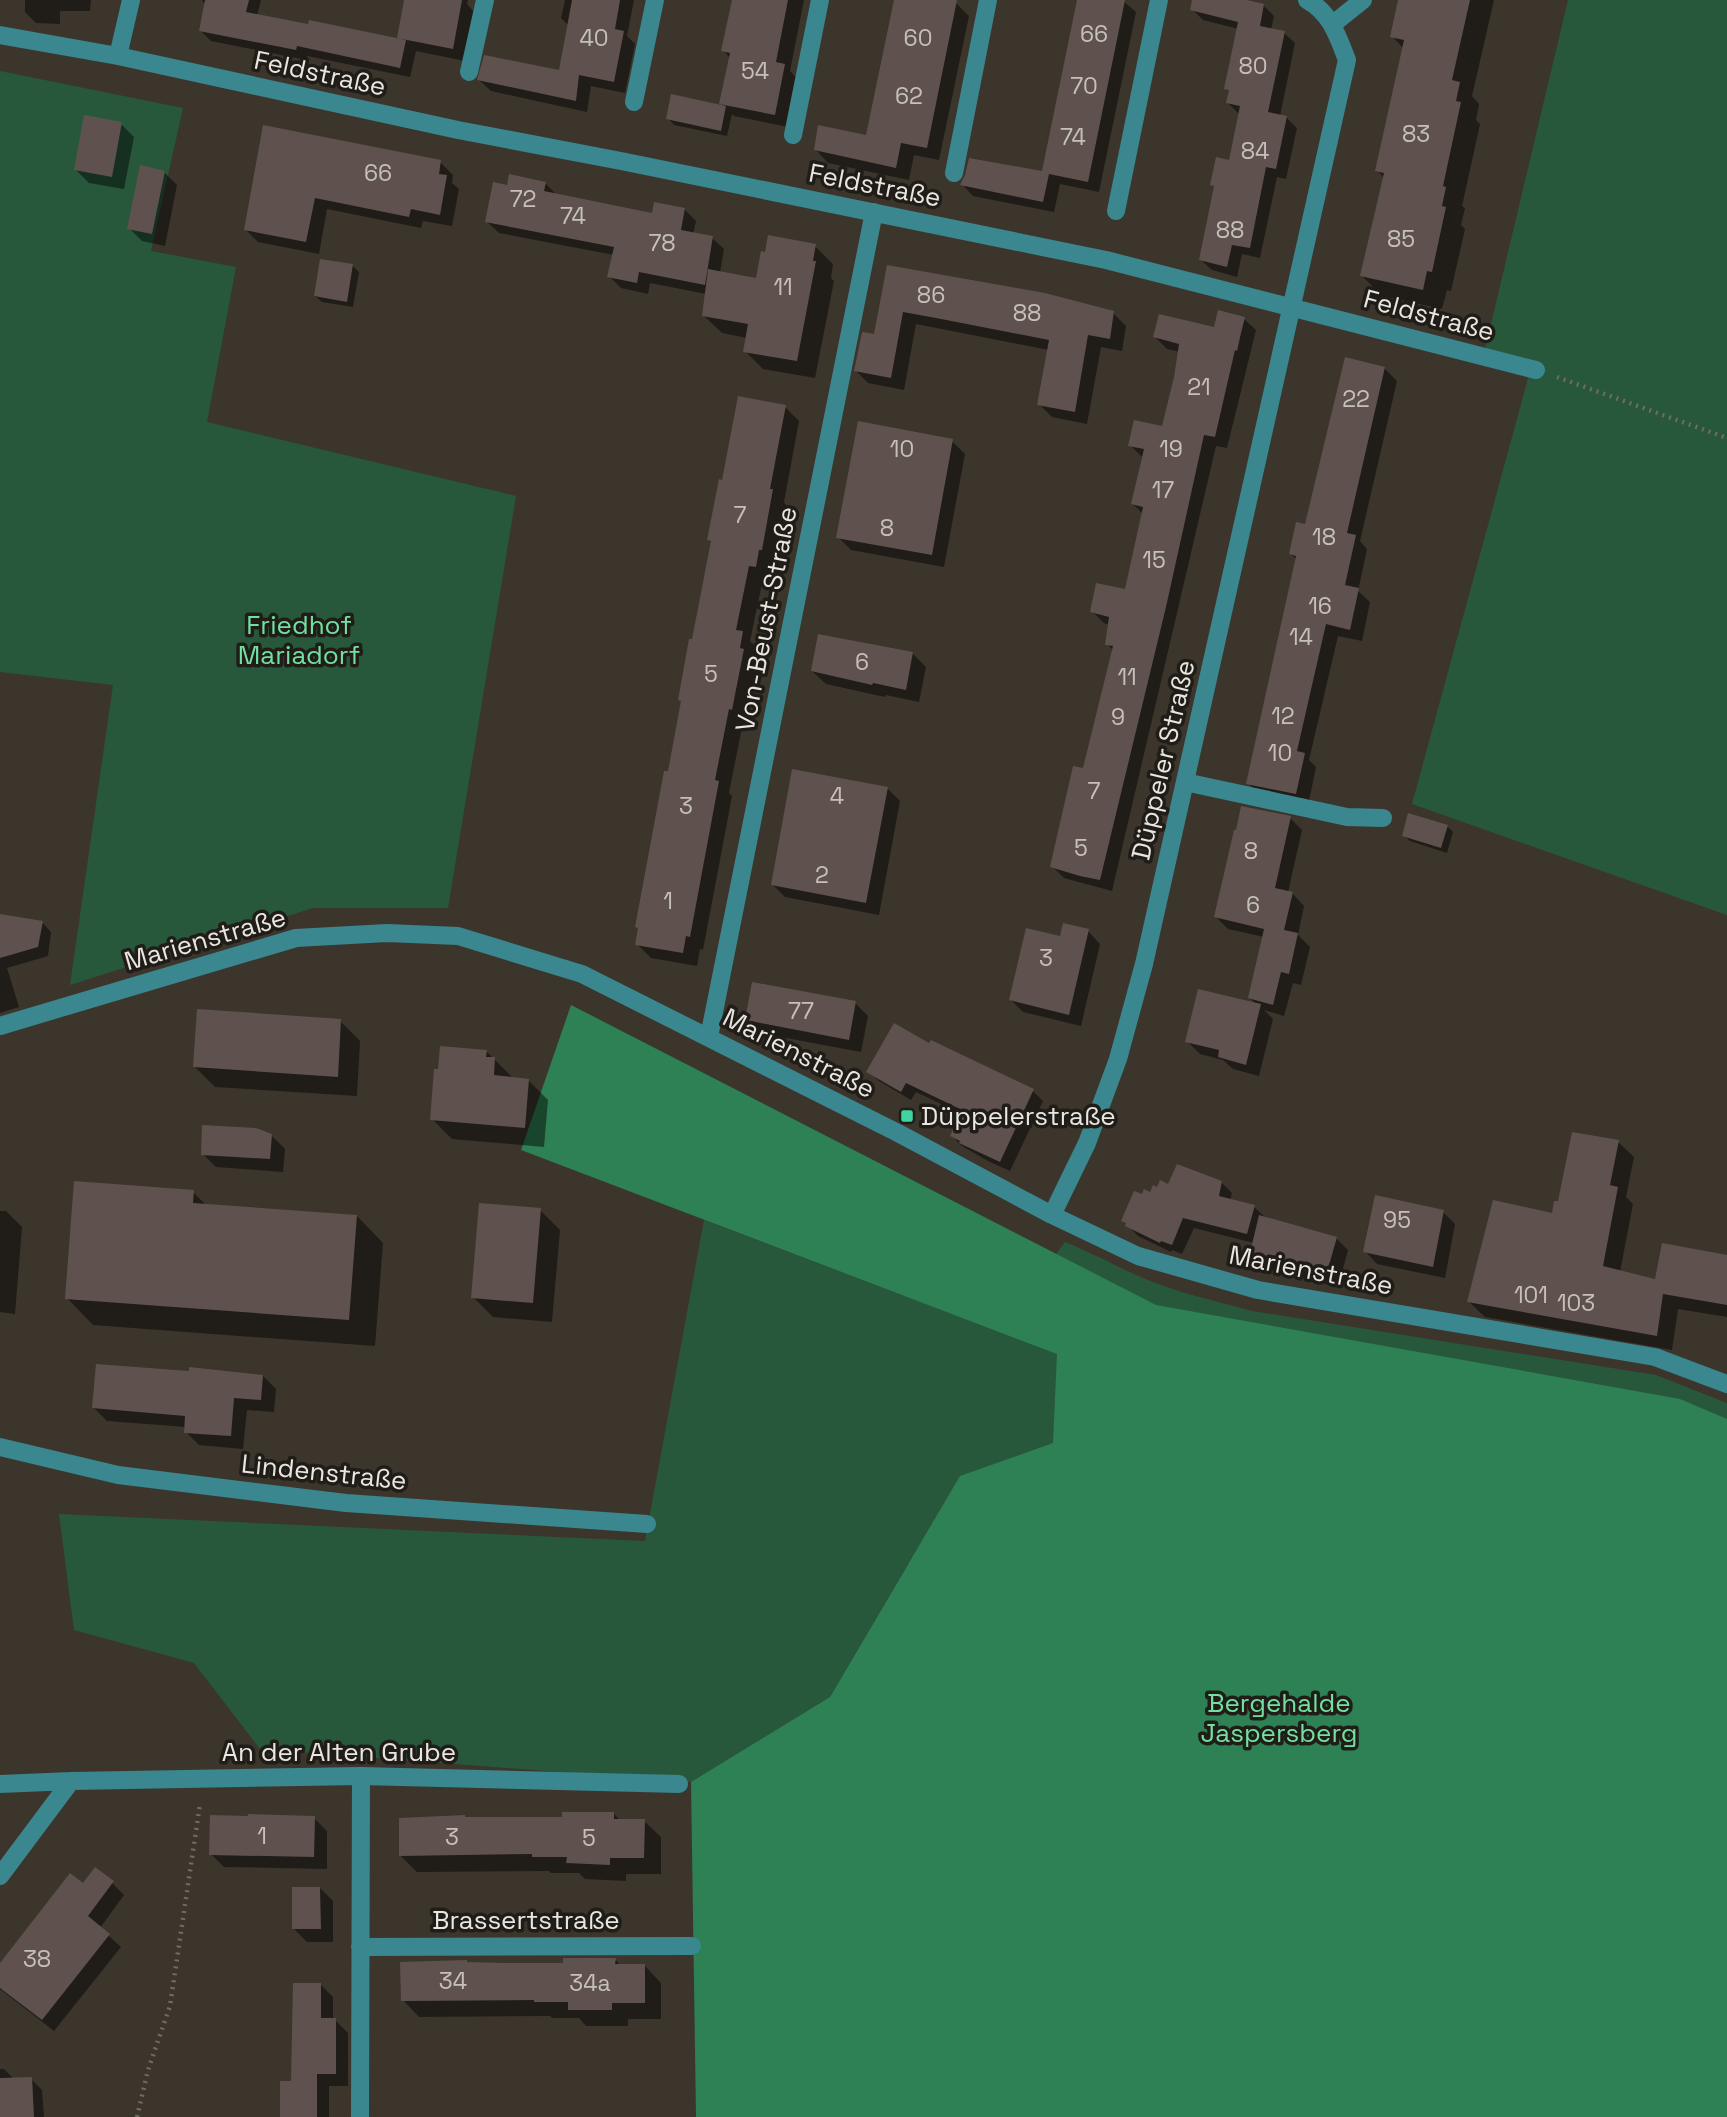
<svg xmlns="http://www.w3.org/2000/svg" width="1727" height="2117" viewBox="0 0 1727 2117" font-family="'Space Grotesk',sans-serif">
<rect width="100%" height="100%" fill="#3c352c"/>
<path fill="#28583c" d="M1568 0H1727V915L1412 804 1533 360 1485 349Z
M0 71 183 108 151 251 236 267 207 422 516 496 448 908H313L70 985 113 685 0 672Z
M704 1220 1011 1336 1045 1269 1065 1242C1093 1253 1117 1267 1143 1278 1178 1293 1216 1301 1252 1311L1656 1375 1727 1403V2117L805 1790 912 1557 830 1697 691 1782 260 1749 194 1663 74 1630 59 1514 645 1541Z"/>
<path fill="#2d8154" d="M571 1005 1156 1305 1680 1399 1727 1419V2117H696L691 1782 830 1697 960 1476 1053 1443 1057 1354 521 1150Z"/>
<path fill="#0007" d="M25 0H91L90 11H60V24L36 23 25 12Z
M202 0H261L257 16 402 41 399 37 406 0H468L467 4 474 12 465 61 416 51 410 77 307 56 306 60 211 41 201 31 206 6Z
M565 0H634L627 36 635 44 625 93 591 86 587 112 491 91 479 80 560 72 569 26 561 18Z
M733 0H804L790 71 797 78 788 127 734 116 732 114 727 136 674 125 668 118 725 107 721 103 730 58 723 50Z
M896 0H946L956 3 969 16 939 160 914 155 909 180 828 163 816 150 867 137Z
M1078 0H1122L1136 12 1099 192 1060 184 1054 212 973 196 962 184 1043 173Z
M1194 0H1239L1263 5 1274 16 1271 30 1284 33 1295 43 1280 116 1286 117 1297 128 1286 179 1277 177 1260 258 1242 254 1237 277 1212 270 1201 260 1216 188 1212 184 1231 162 1240 115 1228 103 1231 92 1226 88 1239 29 1203 20 1192 9Z
M1400 0H1494L1472 96 1479 104 1476 120 1480 124 1462 206 1465 208 1461 225 1465 229 1451 291 1447 290 1442 309 1382 296 1362 276 1384 178 1377 170 1404 49 1392 36Z
M121 124 134 137 124 189 89 183 76 170Z
M265 127 440 162 453 175 452 183 459 189 452 226 423 221 421 228 327 209 319 254 258 242 245 229Z
M164 172 177 185 165 246 142 241 129 228Z
M545 183 558 196 653 215 684 209 696 221 693 234 712 238 724 249 720 273 758 280 815 246 833 264 831 278 834 281 815 378 763 369 745 351 747 338 722 333 703 315 706 294 650 283 648 294 621 288 609 276 614 255 499 233 487 222 508 187Z
M353 266 359 272 353 307 322 302 315 296Z
M889 267 1113 313 1126 326 1122 351 1101 347 1087 424 1052 417 1039 404 1049 350 916 324 904 390 868 383 856 371 876 336Z
M1244 319 1256 330 1227 448 1216 446 1112 891 1064 878 1052 866 1085 770 1114 651 1107 644 1110 625 1104 623 1092 611 1126 592 1144 515 1133 504 1142 457 1130 445 1163 428 1180 352 1167 349 1155 337 1215 329Z
M1384 368 1397 381 1360 541 1367 549 1358 591 1370 602 1362 641 1338 636 1309 760 1316 767 1308 806 1260 795 1248 783 1297 560 1291 554 1306 526Z
M785 407 799 421 784 502 786 505 776 563H772L769 580 763 579 750 641 756 647 754 661 757 664 746 723 743 722 729 793 732 796 703 950 700 949 697 966 651 958 637 944 712 543 709 540 724 482Z
M952 441 965 454 944 567 851 550 838 537Z
M913 654 926 667 919 702 886 695 885 697 826 684 812 671Z
M887 788 900 801 879 915 785 897 772 884Z
M1290 818 1302 830 1288 892 1292 893 1304 906 1298 935 1310 947 1301 985 1293 983 1284 1016 1264 1010 1273 1019 1259 1076 1233 1069 1223 1060 1200 1054 1187 1041 1258 1006 1250 998 1264 937 1228 929 1216 917Z
M1447 826 1453 832 1447 853 1410 841 1404 835Z
M0 915 42 922 51 932 48 956 7 968 19 1007 0 1013Z
M1088 931 1100 944 1081 1026 1023 1012 1011 1000 1061 938Z
M855 1003 868 1016 861 1052 760 1033 747 1020Z
M340 1021 360 1041 357 1096 215 1087 195 1067Z
M486 1051 514 1079 528 1080 548 1100 544 1147 452 1139 432 1119Z
M869 1071 1033 1091 1043 1101 1010 1171 988 1161 962 1146 952 1136 962 1114 916 1092 911 1100 879 1081Z
M271 1135 285 1149 283 1172 216 1167 203 1154Z
M1618 1142 1634 1157 1626 1197 1633 1204 1620 1272 1656 1281 1727 1256V1317L1678 1309 1672 1350 1485 1317 1469 1302 1553 1216 1559 1203Z
M1221 1182 1232 1193 1230 1201 1254 1207 1265 1217 1336 1238 1348 1250 1338 1287 1263 1268 1251 1256 1254 1243 1194 1228 1182 1254 1172 1250 1171 1252 1138 1236 1123 1220 1143 1196 1168 1186Z
M193 1192 207 1206 357 1216 383 1243 375 1346 93 1325 67 1298Z
M540 1210 560 1230 552 1322 493 1317 473 1297Z
M0 1211H6L22 1227 15 1314 0 1312Z
M1443 1212 1455 1224 1445 1278 1377 1264 1365 1251Z
M263 1376 276 1389 274 1412 247 1410 243 1449 199 1445 186 1432V1427L107 1421 94 1408Z
M614 1814 620 1820 644 1821 661 1837V1874H626V1881L585 1879 579 1873H551L549 1871 417 1872 401 1856 564 1819Z
M314 1818 327 1831V1869L224 1867 211 1854Z
M112 1883 124 1895 100 1928 121 1947 54 2031 0 1989V1966L83 1885Z
M320 1888 333 1901V1942H307L294 1929Z
M615 1959 621 1966H645L661 1983V2019H628V2026H586L579 2018H552L550 2016 419 2017 403 2000 468 1963 565 1965Z
M320 1984 333 1997V2020H335L348 2033V2086H329V2117H282Z
M0 2069H4L15 2080 31 2079 42 2090 44 2117H0Z"/>
<path fill="#5f524e" d="M205 0H249L246 12 308 24 309 20 406 40 400 68 297 46 296 50 199 31Z
M404 0H462L453 49 397 38Z
M572 0H620L615 29 624 31 614 82 579 75 576 101 477 80 484 55 559 70Z
M732 0H788L776 62 785 64 775 115 719 104 730 53 721 51Z
M894 0H957L927 148 901 143 896 168 814 150 818 125 866 135Z
M1077 0H1125L1088 182 1049 174 1043 202 960 185 965 175 969 158 1042 171Z
M1192 0H1247L1264 4 1260 26 1285 31 1268 112 1287 116 1276 169 1266 167 1250 248 1232 245 1227 267 1199 260 1214 186 1210 185 1216 157 1229 160 1240 106 1226 103 1229 90 1224 89 1238 22 1190 10Z
M1398 0H1470L1452 80 1460 82 1456 101 1461 102 1443 186 1446 187 1442 206 1446 207 1432 272 1427 271 1423 290 1360 276 1384 173 1375 171 1404 40 1390 37Z
M671 94 726 106 721 131 666 119Z
M84 115 122 122 112 177 74 170Z
M263 125 441 160 439 174 447 175 440 215 411 209 409 217 315 198 306 242 244 230Z
M140 165 165 171 152 234 127 229Z
M509 174 546 182 544 191 652 213 654 202 685 208 681 230 713 236 705 285 639 272 637 283 607 277 614 247 485 222 493 182 507 185Z
M768 235 816 244 813 261H816L797 361 743 352 748 324 702 316 708 269 756 278 761 251 765 252Z
M320 259 353 264 347 302 314 296Z
M887 265 1045 293 1114 311 1110 339 1088 335 1075 412 1037 405 1049 340 936 318 903 312 891 378 854 371 862 332 874 334Z
M1218 310 1245 317 1241 333 1237 351 1235 350 1215 437 1204 435 1166 607 1100 880 1080 876 1050 867 1073 766 1083 768 1113 646 1105 645 1109 617 1090 612 1096 583 1125 589 1143 507 1131 504 1144 449 1128 446 1134 420 1162 426 1174 377 1179 344 1153 337 1159 314 1214 327Z
M1345 357 1385 367 1347 533 1356 535 1345 585 1359 588 1350 630 1326 624 1297 751 1305 753 1296 794 1246 784 1296 556 1289 554 1296 522 1305 524Z
M738 396 786 405 770 489H773L762 550H759L756 567 749 566 736 630 743 631 740 648 744 649 732 710 729 709 715 780 719 781 690 937 686 936 683 953 635 945 638 928 635 927 664 771H668L681 701 678 700 689 639H692L711 541 707 540 719 479 722 480Z
M858 421 953 439 932 555 836 538Z
M818 634 913 652 906 690 873 683 872 685 811 671Z
M792 769 888 787 866 903 771 885Z
M1241 806 1291 816 1275 888 1293 892 1284 930 1298 933 1289 974 1281 972 1273 1005 1248 998 1264 929 1214 917 1234 830H1236Z
M1408 813 1448 825 1441 848 1402 836Z
M0 914 43 921 38 947 0 958Z
M1063 923 1089 929 1069 1015 1009 1000 1026 928 1060 936Z
M752 982 856 1001 849 1040 745 1020Z
M1198 989 1261 1004 1246 1065 1218 1057 1219 1050 1185 1042Z
M197 1009 341 1019 338 1077 193 1067Z
M894 1023 929 1043 931 1040 1034 1089 1000 1162 959 1143 960 1141 950 1136 962 1110 906 1083 901 1092 866 1072Z
M440 1046 487 1050 486 1057H495L494 1075 529 1079 525 1128 430 1120 434 1069H438Z
M202 1125 256 1128 272 1134 270 1159 201 1155Z
M1572 1132 1619 1140 1610 1185 1618 1187 1603 1266 1655 1279 1662 1243 1727 1255V1305L1663 1294 1657 1336 1467 1302 1493 1200 1552 1213 1554 1201H1558Z
M1177 1164 1222 1181 1219 1196 1255 1205 1247 1234 1183 1218 1172 1245 1161 1241 1160 1243 1125 1226 1126 1223 1121 1221 1134 1191 1142 1194 1144 1189 1150 1192 1153 1185 1157 1187 1160 1180 1168 1184Z
M74 1181 194 1190 193 1203 357 1215 349 1320 65 1299Z
M1375 1195 1444 1210 1433 1267 1363 1252Z
M479 1203 541 1208 533 1303 471 1298Z
M1259 1215 1337 1237 1326 1276 1249 1257Z
M96 1364 189 1371V1367L263 1375 261 1400 234 1398 231 1436 184 1433 185 1416 92 1408Z
M562 1812H614V1819H645L644 1858H610V1865L566 1863 567 1857H532V1854L399 1856V1818L465 1815V1817H562Z
M248 1814 315 1816 314 1857 209 1855 210 1815 248 1816Z
M95 1867 114 1881 88 1916 110 1934 42 2020 0 1988V1963L70 1873 83 1883Z
M292 1887H320L321 1929H292Z
M563 1958H616L615 1964H645V2003H612V2010H568V2002H534V2000L401 2001 400 1962 467 1960V1962L505 1963H563Z
M293 1983H321V2018H336V2074H317V2117H280V2081H291Z
M32 2077 34 2117H0V2078Z"/>
<g fill="none" stroke-linecap="round" stroke-linejoin="round">
<path stroke="#716b63" stroke-width="4.5" stroke-dasharray="2 5" stroke-linecap="butt" d="M1557 377 1727 438
M137 2117 148 2070 170 2006 200 1804"/>
<path stroke="#3a878f" stroke-width="18" d="M1333 24 1363 0
M0 35 118 56 458 130 621 161 1106 260 1536 370
M118 56 131 0
M469 72 485 0
M634 102 655 0
M793 135 820 0
M954 173 988 0
M1116 211 1159 0
M1185 782 1347 817 1383 818
M0 1026 296 938 387 933 458 936 582 974 898 1133 1052 1215 1138 1256 1258 1290 1655 1357 1727 1384
M709 1037 874 212
M1052 1215 1087 1143 1118 1059 1144 964 1347 60C1338 37 1331 13 1307 0
M0 1447 118 1475 346 1503 647 1524
M0 1784 71 1781 361 1776 679 1784
M0 1876 71 1781
M360 1947 692 1946
M360 2117 361 1776"/>
</g>
<rect fill="#40d4a2" stroke="#201d19" stroke-width="2.5" x="900" y="1109" width="14" height="14" rx="3.5"/>
<g text-anchor="middle" stroke-width="7" stroke-linejoin="round" paint-order="stroke">
<g font-size="23" fill="#c6c0bb">
<text x="1094" y="42">66</text>
<text x="594" y="46">40</text>
<text x="918" y="46">60</text>
<text x="1253" y="74">80</text>
<text x="755" y="79">54</text>
<text x="1084" y="94">70</text>
<text x="909" y="104">62</text>
<text x="1416" y="142">83</text>
<text x="1073" y="145">74</text>
<text x="1255" y="159">84</text>
<text x="378" y="181">66</text>
<text x="523" y="207">72</text>
<text x="573" y="224">74</text>
<text x="1230" y="238">88</text>
<text x="1401" y="247">85</text>
<text x="662" y="251">78</text>
<text x="783" y="295">11</text>
<text x="931" y="303">86</text>
<text x="1027" y="321">88</text>
<text x="1199" y="395">21</text>
<text x="1356" y="407">22</text>
<text x="902" y="457">10</text>
<text x="1171" y="457">19</text>
<text x="1163" y="498">17</text>
<text x="740" y="523">7</text>
<text x="887" y="536">8</text>
<text x="1324" y="545">18</text>
<text x="1154" y="568">15</text>
<text x="1320" y="614">16</text>
<text x="1301" y="645">14</text>
<text x="862" y="670">6</text>
<text x="711" y="682">5</text>
<text x="1127" y="685">11</text>
<text x="1283" y="724">12</text>
<text x="1118" y="725">9</text>
<text x="1280" y="761">10</text>
<text x="1094" y="799">7</text>
<text x="837" y="804">4</text>
<text x="686" y="814">3</text>
<text x="1081" y="856">5</text>
<text x="1251" y="859">8</text>
<text x="822" y="883">2</text>
<text x="668" y="909">1</text>
<text x="1253" y="913">6</text>
<text x="1046" y="966">3</text>
<text x="801" y="1019">77</text>
<text x="1397" y="1228">95</text>
<text x="1531" y="1303">101</text>
<text x="1576" y="1311">103</text>
<text x="262" y="1844">1</text>
<text x="452" y="1845">3</text>
<text x="589" y="1846">5</text>
<text x="37" y="1967">38</text>
<text x="453" y="1989">34</text>
<text x="590" y="1991">34a</text>
</g>
<g font-size="26" fill="#e9e5df" stroke="#201d19">
<text transform="translate(320 73) rotate(12)" y="9">Feldstraße</text>
<text transform="translate(875 185) rotate(11)" y="9">Feldstraße</text>
<text transform="translate(1429 315) rotate(15)" y="9">Feldstraße</text>
<text transform="translate(766 619) rotate(-79)" y="9">Von-Beust-Straße</text>
<text transform="translate(1163 760) rotate(-77)" y="9">Düppeler Straße</text>
<text transform="translate(205 939) rotate(-16)" y="9">Marienstraße</text>
<text transform="translate(799 1053) rotate(27)" y="9">Marienstraße</text>
<text transform="translate(1311 1270) rotate(11)" y="9">Marienstraße</text>
<text transform="translate(324 1472) rotate(6)" y="9">Lindenstraße</text>
<text x="339" y="1761">An der Alten Grube</text>
<text x="526" y="1929">Brassertstraße</text>
</g>
<g font-size="26" fill="#71e0a0" stroke="#201d19">
<text x="299" y="634">Friedhof<tspan x="299" dy="30">Mariadorf</tspan></text>
<text x="1279" y="1712">Bergehalde<tspan x="1279" dy="30">Jaspersberg</tspan></text>
</g>
<g font-size="26" fill="#e9e5df" stroke="#201d19" text-anchor="start">
<text x="921" y="1125">Düppelerstraße</text>
</g>
</g>
</svg>
